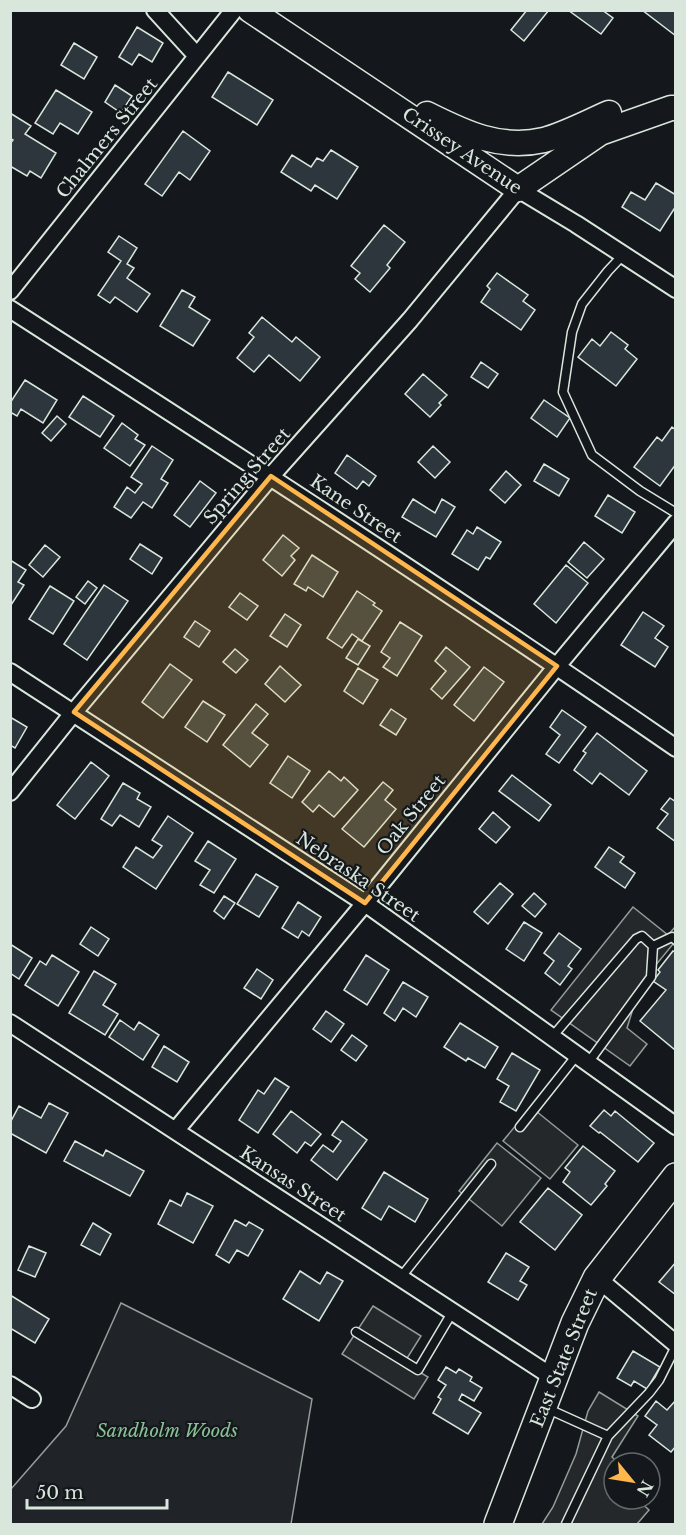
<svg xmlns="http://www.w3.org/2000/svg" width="686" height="1535" viewBox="0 0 686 1535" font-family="'Libre Baskerville',serif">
<rect width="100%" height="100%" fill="#14181c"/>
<path fill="#202428" stroke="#939e99" stroke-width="1.5" d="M121 1303 312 1399 291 1524H11V1489L66 1426Z"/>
<path fill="#24282b" stroke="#939e99" stroke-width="1.5" d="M633 907 668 935 675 927V946L673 944 641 983 627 1028 647 1044 630 1066 551 1010Z
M531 1107 578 1145 550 1179 503 1141Z
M497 1143 541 1178 502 1226 459 1191Z
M373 1306 421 1336 404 1363 428 1377 414 1399 342 1354Z
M599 1392 638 1416 612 1457 618 1463H614V1499H637L649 1510 637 1524H542L553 1507 576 1454 588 1411Z"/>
<path fill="#2c363c" stroke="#d8e6dc" stroke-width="1.5" d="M527 10H549L524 41 511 30Z
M568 10H602L613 18 601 34Z
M642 10H676V36Z
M137 27 163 43 152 62 139 54 132 65 119 57Z
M74 43 97 57 84 79 61 65Z
M228 72 273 100 257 125 212 97Z
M115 85 132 96 121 113 105 102Z
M56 90 92 112 78 134 60 123 53 134 35 123Z
M10 113 31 126 25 134 56 153 41 178 30 171 27 176 10 166V144L13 140 10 138Z
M183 131 210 151 190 180 179 172 162 196 145 184Z
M331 150 358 167 337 199 315 185 311 191 281 172 292 155 311 167 317 158 323 161Z
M656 183 676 195V206L660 231 622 207 631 192 645 200Z
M384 225 405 242 387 265 390 268 370 292 355 279 360 273 351 266Z
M119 236 137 248 127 264 134 268 127 278 150 294 137 312 115 297 110 303 98 295 121 261 108 252Z
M497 273 528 295 523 301 535 310 521 330 481 302 490 289 487 286Z
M182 290 195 297 189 307 210 320 193 346 160 326Z
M262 317 292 342 296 337 320 357 300 381 269 355 254 372 237 358 254 337 249 333Z
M611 332 628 345 625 349 637 359 616 386 578 357 592 339 600 346Z
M481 362 498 374 488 388 471 377Z
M423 374 447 395 439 403 441 405 430 417 405 394Z
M25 380 57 400 43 423 21 409 17 416 10 412V403Z
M83 396 114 416 100 437 69 417Z
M544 400 570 418 557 437 531 418Z
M57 416 66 424 51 441 42 433Z
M122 423 138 435 135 439 145 445 130 466 104 448Z
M672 427 676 430V464L660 486 634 467 657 437 662 441Z
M152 446 173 460 161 479 168 483 152 508 143 502 131 518 114 507 127 487 135 493 142 484 131 477Z
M433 446 450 462 435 478 418 462Z
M347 455 376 476 369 486 363 481 357 489 335 473Z
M544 464 569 479 559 496 534 481Z
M506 471 521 485 505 503 490 490Z
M200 481 216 493 190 527 174 515Z
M608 495 635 512 622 533 595 516Z
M413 499 435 513 442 499 455 507 436 537 402 517Z
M477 527 501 542 490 559 486 557 478 570 452 554 467 530 473 534Z
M283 535 299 548 291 556 295 560 282 576 263 560Z
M584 542 604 559 587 578 568 562Z
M140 544 162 558 152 574 130 559Z
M45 545 60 557 43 577 29 565Z
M312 555 338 572 323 597 308 587 306 591 294 584Z
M10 560 26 570 18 582 24 585 11 605Z
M566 565 588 583 556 623 534 604Z
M88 581 97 588 85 604 76 597Z
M104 585 128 601 87 660 64 644Z
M50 586 74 601 53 634 29 619Z
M357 591 375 603 373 605 382 611 362 641 352 634 342 648 327 638Z
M240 593 258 606 247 620 229 607Z
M643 612 664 626 655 638 668 647 655 667 621 645Z
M285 614 301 625 287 647 270 636Z
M195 621 210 631 199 647 184 637Z
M400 622 422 636 397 676 383 667 390 658 381 652Z
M358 639 370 646 358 665 346 658Z
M446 647 470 667 442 699 431 689 446 671 435 661Z
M235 649 248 660 236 673 223 662Z
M170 664 192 680 163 718 142 702Z
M280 666 301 685 285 702 265 684Z
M484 667 504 682 474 721 454 705Z
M358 668 378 680 363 704 344 691Z
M203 701 225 715 207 742 185 727Z
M256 704 268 714 252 733 268 745 250 767 223 745Z
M391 709 406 719 396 735 380 725Z
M562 710 586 727 559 763 546 754 560 735 550 727Z
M10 717 27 727 15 748 10 745Z
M597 733 647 771 629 795 600 773 592 784 574 770 586 753 583 751Z
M288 756 310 771 292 798 270 783Z
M91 762 109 776 75 819 57 805Z
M329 771 341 781 344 777 358 790 334 817 319 805 313 812 302 802Z
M512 775 551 805 539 821 499 791Z
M383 782 393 790 385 800 396 809 364 847 342 829Z
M123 783 140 793 137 799 151 807 139 827 120 815 112 826 101 819Z
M670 798 676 802V842L657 828 668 814 661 809Z
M493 812 510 827 496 843 479 829Z
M168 816 193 833 156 889 123 867 136 847 153 858 162 846 152 840Z
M208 841 236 859 214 893 200 885 210 870 195 861Z
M609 847 624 857 620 862 635 873 625 888 595 867Z
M256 874 278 887 259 917 237 904Z
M500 883 513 894 488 924 474 912Z
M534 893 546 904 535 917 522 906Z
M224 896 235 903 224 919 214 911Z
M298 902 321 917 309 936 302 931 298 938 282 928Z
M524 922 542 933 524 961 506 949Z
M91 927 109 939 98 956 80 944Z
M559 933 581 949 568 966 572 969 560 985 545 973 554 961 544 953Z
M10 944 32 958 19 979 10 973Z
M673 951 676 952V1048L674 1049 640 1021 666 990 653 981 660 972 658 970Z
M52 955 79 972 58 1006 25 985 40 961 46 965Z
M366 955 389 970 367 1005 344 990Z
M257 969 273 980 261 999 244 988Z
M94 971 116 984 103 1005 118 1014 105 1035 69 1013Z
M403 982 428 997 416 1017 403 1008 395 1021 384 1013Z
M326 1011 344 1024 331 1042 313 1029Z
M120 1020 134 1030 139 1022 159 1035 143 1060 109 1037Z
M460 1023 498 1047 485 1068 468 1058 466 1061 444 1047Z
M352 1035 367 1046 356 1061 341 1050Z
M164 1046 189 1062 177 1082 152 1067Z
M512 1053 540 1070 516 1111 500 1102 509 1086 497 1079Z
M275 1078 289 1087 258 1133 239 1120 258 1090 264 1094Z
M49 1103 68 1113 46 1153 10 1133V1123L19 1106 41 1118Z
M604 1110 611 1116 615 1111 654 1143 638 1162 600 1132 599 1133 590 1126Z
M291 1111 321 1134 311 1146 305 1142 297 1153 273 1134Z
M342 1121 367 1140 337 1180 311 1160 323 1145 333 1152 341 1141 332 1135Z
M75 1141 103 1156 106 1150 144 1171 130 1196 64 1161Z
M583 1146 615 1171 605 1184 607 1186 591 1205 563 1182 570 1172 565 1168Z
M384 1172 428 1199 415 1222 389 1206 381 1220 362 1208Z
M548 1188 582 1215 555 1250 520 1222Z
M187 1193 213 1206 193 1243 158 1224 170 1200 181 1206Z
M235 1220 246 1226 249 1222 263 1230 248 1256 237 1250 229 1263 216 1255Z
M93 1223 111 1234 100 1255 81 1245Z
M29 1246 46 1253 35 1277 18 1270Z
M506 1253 529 1267 520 1281 527 1285 518 1300 488 1282Z
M676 1262V1295L659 1282Z
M300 1271 320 1284 327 1272 343 1281 319 1321 283 1299Z
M10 1295 49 1319 35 1343 10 1328Z
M633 1351 660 1367 647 1389 634 1381 631 1386 617 1378Z
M446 1367 456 1373 459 1369 472 1377 470 1381 482 1388 474 1401 462 1394 459 1400 481 1413 468 1434 433 1413 441 1399 438 1397 446 1385 438 1380Z
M676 1400V1446L671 1452 649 1435 657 1425 645 1416 656 1401 667 1410Z"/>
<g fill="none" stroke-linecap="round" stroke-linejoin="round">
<g stroke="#d8e6dc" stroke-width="11">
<path id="lane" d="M623 255 608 271 582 304 572 332 563 392 592 455 640 491 676 513
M653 946 672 937 676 940
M552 1037 636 939 642 936 653 946 651 977 588 1063
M520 1127 577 1055
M401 1277 491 1164
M356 1332 418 1370 453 1311
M546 1408 608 1436 566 1524
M608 1436 649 1393 659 1380 676 1346"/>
</g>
<g stroke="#d8e6dc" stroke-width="20">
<path id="street" d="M155 10 197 56
M10 291 234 10
M10 309C234 453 457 597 676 748
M10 672 365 903 676 1126
M10 792 74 712 271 476 410 320 518 189 576 224 676 289
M10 1023 554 1378
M176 1130 365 903 557 666 676 523
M597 1278 676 1344
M10 1385 32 1399"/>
</g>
<g stroke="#d8e6dc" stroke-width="27">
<path id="secondary" d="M250 10 518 189 600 133 671 108H676
M427 114C465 133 500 150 544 140 566 134 588 122 609 113"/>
</g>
<g stroke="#d8e6dc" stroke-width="30">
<path id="primary" d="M498 1524 575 1323 597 1278 676 1177"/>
</g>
<use href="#lane" stroke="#14181c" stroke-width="8"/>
<use href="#street" stroke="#14181c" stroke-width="16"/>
<use href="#secondary" stroke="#14181c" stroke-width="24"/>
<use href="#primary" stroke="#14181c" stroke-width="27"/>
</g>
<path fill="#ffb74d" fill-opacity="0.2" stroke="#ffb74d" stroke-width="4.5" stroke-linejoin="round" d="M271 476 557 666 365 903 74 712Z"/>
<g text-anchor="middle" stroke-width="4.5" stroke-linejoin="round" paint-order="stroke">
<g font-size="18" fill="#d8e6dc" stroke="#14181c">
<text transform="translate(107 138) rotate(-51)" y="6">Chalmers Street</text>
<text transform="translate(462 151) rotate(34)" y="6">Crissey Avenue</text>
<text transform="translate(247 476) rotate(-49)" y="6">Spring Street</text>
<text transform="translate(356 509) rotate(34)" y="6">Kane Street</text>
<text transform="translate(411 815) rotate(-51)" y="6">Oak Street</text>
<text transform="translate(358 877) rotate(34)" y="6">Nebraska Street</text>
<text transform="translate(293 1184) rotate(33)" y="6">Kansas Street</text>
<text transform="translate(564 1358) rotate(-68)" y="6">East State Street</text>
</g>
<g font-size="18" font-style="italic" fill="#8ac095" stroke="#14181c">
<text x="167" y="1437">Sandholm Woods</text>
</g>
</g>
<rect width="686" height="1535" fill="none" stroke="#d8e6dc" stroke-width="24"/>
<g transform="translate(632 1481) rotate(120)"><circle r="28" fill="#14181c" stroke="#626a69" stroke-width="1.5"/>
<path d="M0-4.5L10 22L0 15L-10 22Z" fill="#ffb74d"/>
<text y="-9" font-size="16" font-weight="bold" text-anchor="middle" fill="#d8e6dc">N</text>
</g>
<path d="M27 1499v9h140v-9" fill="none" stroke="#d8e6dc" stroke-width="3"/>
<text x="36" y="1499" font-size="18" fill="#d8e6dc" stroke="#14181c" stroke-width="4.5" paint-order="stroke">50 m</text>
</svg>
